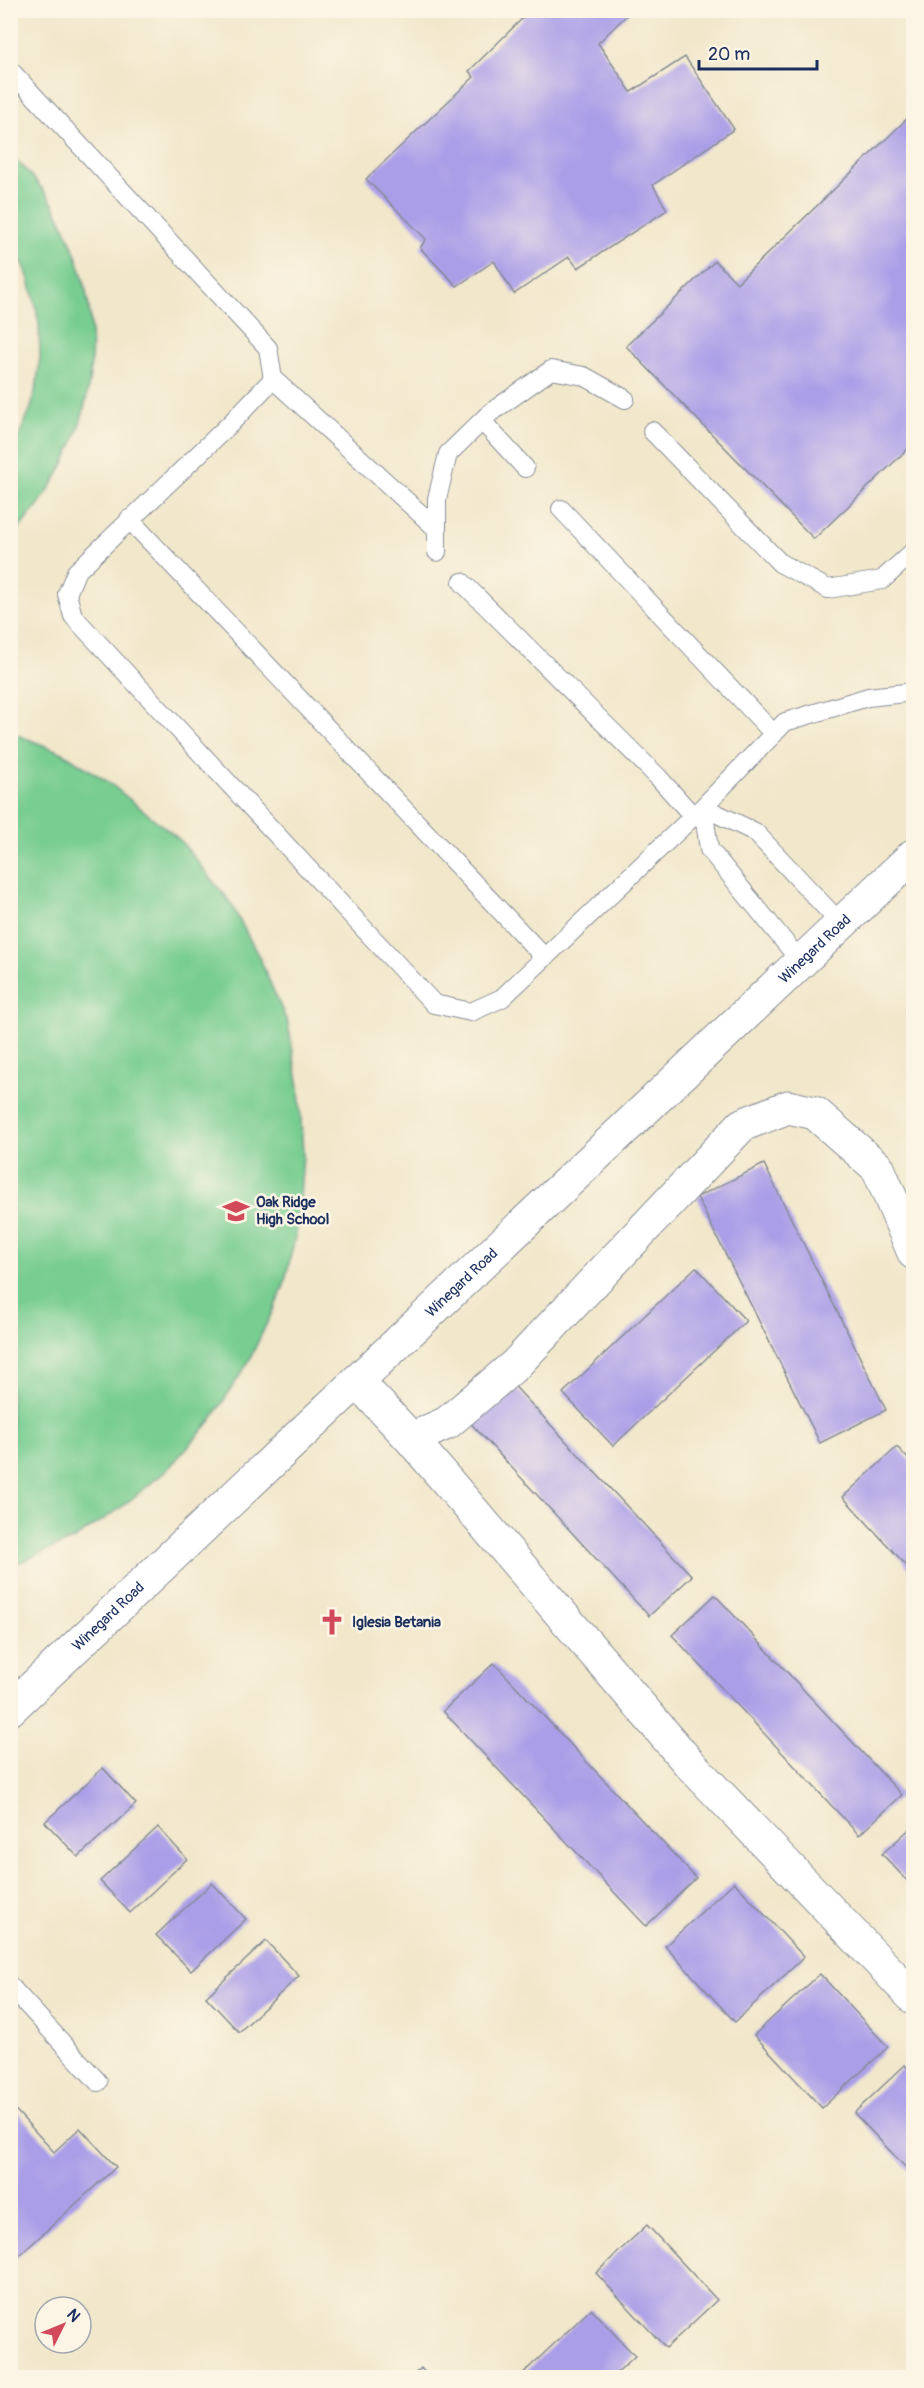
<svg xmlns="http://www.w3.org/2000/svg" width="924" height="2388" viewBox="0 0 924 2388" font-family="Pangolin,sans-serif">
<rect width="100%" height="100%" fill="#fcf5e5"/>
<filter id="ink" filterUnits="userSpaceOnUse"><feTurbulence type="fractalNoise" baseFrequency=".0167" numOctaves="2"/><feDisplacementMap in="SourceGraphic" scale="12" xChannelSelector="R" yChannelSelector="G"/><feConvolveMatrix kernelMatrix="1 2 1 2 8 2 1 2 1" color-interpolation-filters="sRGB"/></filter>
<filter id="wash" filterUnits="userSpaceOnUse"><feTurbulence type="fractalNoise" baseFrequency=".008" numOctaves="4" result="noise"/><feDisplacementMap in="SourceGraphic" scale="24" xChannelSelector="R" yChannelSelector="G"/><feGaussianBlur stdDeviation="1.35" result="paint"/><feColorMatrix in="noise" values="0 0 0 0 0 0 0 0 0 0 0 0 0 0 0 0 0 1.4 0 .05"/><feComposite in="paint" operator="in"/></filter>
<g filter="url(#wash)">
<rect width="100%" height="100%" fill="#f1e7cb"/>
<path fill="#78cd91" stroke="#4a7e78" stroke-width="1.5" d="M11 154C23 167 36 180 47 195 56 207 62 221 68 235 104 317 99 411 50 488 39 506 24 522 11 538V454L31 408 37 383 40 357 39 324 34 298 26 270 11 239Z
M10 732 63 753 107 781 180 840 230 902 259 957 288 1024 299 1087 303 1154 298 1224 283 1289 248 1363 209 1423 166 1471 119 1509 74 1539 11 1566Z"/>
<g id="blocks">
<path fill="#aa9ee8" d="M531 10H626L629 13 598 43 631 92 685 57 734 129 653 185 667 210 578 268 569 257 514 294 494 261 457 286 420 248 426 239 366 179 474 77 469 71Z
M914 112V443L814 539 626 346 715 261 737 283Z
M913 1007V1029L906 1011Z
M764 1164 886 1410 820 1443 697 1197Z
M696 1267 746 1321 613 1446 563 1393Z
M506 1377 692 1576 649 1616 464 1416Z
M897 1447 914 1465V1574L843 1497Z
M715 1595 902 1795 859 1835 672 1635Z
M494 1663 696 1878 646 1926 443 1711Z
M103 1768 136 1804 78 1857 45 1822Z
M914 1825V1888L882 1854Z
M158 1827 187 1859 130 1913 100 1881Z
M734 1882 804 1957 735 2022 665 1946Z
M212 1883 246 1919 191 1971 156 1935Z
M266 1941 299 1976 239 2032 206 1997Z
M820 1974 888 2047 822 2108 754 2035Z
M905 2065 914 2074V2176L854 2113Z
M10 2104 54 2152 80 2128 116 2167 10 2264Z
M647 2225 717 2300 666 2348 596 2273Z
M591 2309 635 2356 611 2378H518Z
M421 2368 430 2378H410Z"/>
</g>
</g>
<g filter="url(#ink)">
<use href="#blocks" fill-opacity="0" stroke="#868b94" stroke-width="1.5"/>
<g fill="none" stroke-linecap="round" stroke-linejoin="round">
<g stroke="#868b94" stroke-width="20">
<path id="service" d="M10 70 268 348 273 379 231 423 76 572 67 594 73 616 434 1004 471 1012 502 998 703 807 785 722 868 697 914 692
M273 379 437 529
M482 421 525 468
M652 431 780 563 828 589 882 580 914 551
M561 509 774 734
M129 519 544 957
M437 552V499L448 454 490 413 551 370 584 376 625 399
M462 582 658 777 693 816
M703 807 709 849 801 962
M703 807 755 832 841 924
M10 1986 98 2082"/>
</g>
<g stroke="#868b94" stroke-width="35">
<path id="minor" d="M357 1381 411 1439 689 1763 914 1998
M411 1439 447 1423 515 1365 742 1125 788 1107 815 1113 878 1168 914 1253"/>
</g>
<g stroke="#868b94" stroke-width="35">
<g id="tertiary">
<path id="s1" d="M10 1709 914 855"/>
</g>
</g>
<use href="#service" stroke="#fff" stroke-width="18"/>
<use href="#minor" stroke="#fff" stroke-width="33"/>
<use href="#tertiary" stroke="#fff" stroke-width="33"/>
</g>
</g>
<defs>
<g id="school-bare" transform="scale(2.07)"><path d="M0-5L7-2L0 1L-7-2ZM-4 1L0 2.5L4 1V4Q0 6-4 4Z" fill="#d1495b" stroke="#fcf5e5" stroke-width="2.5" paint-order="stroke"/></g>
<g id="church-bare" transform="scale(2.07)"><path d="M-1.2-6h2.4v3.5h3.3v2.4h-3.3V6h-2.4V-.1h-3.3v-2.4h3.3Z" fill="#d1495b" stroke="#fcf5e5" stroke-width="2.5" paint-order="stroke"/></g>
</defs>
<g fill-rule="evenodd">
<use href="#school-bare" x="236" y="1211"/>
<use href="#church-bare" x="332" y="1622"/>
</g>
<g text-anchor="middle" stroke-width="5" stroke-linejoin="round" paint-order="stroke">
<g font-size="15" fill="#1b2f5e" stroke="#fcf5e5">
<text dy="5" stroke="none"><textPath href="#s1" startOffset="1107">Winegard Road</textPath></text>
<text dy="5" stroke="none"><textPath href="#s1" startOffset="621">Winegard Road</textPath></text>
<text dy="5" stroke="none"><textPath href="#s1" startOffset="135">Winegard Road</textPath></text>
</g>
<g font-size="15" font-weight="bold" fill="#1b2f5e" stroke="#fcf5e5" text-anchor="start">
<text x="256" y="1207">Oak Ridge<tspan x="256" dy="17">High School</tspan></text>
<text x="352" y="1627">Iglesia Betania</text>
</g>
</g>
<rect width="924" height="2388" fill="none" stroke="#fcf5e5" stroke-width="36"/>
<g transform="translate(63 2325) rotate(47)"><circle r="28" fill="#fcf5e5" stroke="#a2a6af" stroke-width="1.5"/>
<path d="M0-4.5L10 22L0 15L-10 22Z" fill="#d1495b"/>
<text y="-9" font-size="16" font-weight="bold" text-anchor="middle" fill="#1b2f5e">N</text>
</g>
<path d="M699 60v9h118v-9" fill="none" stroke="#1b2f5e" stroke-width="3"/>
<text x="708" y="60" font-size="18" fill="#1b2f5e" stroke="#fcf5e5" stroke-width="4.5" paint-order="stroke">20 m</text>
</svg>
